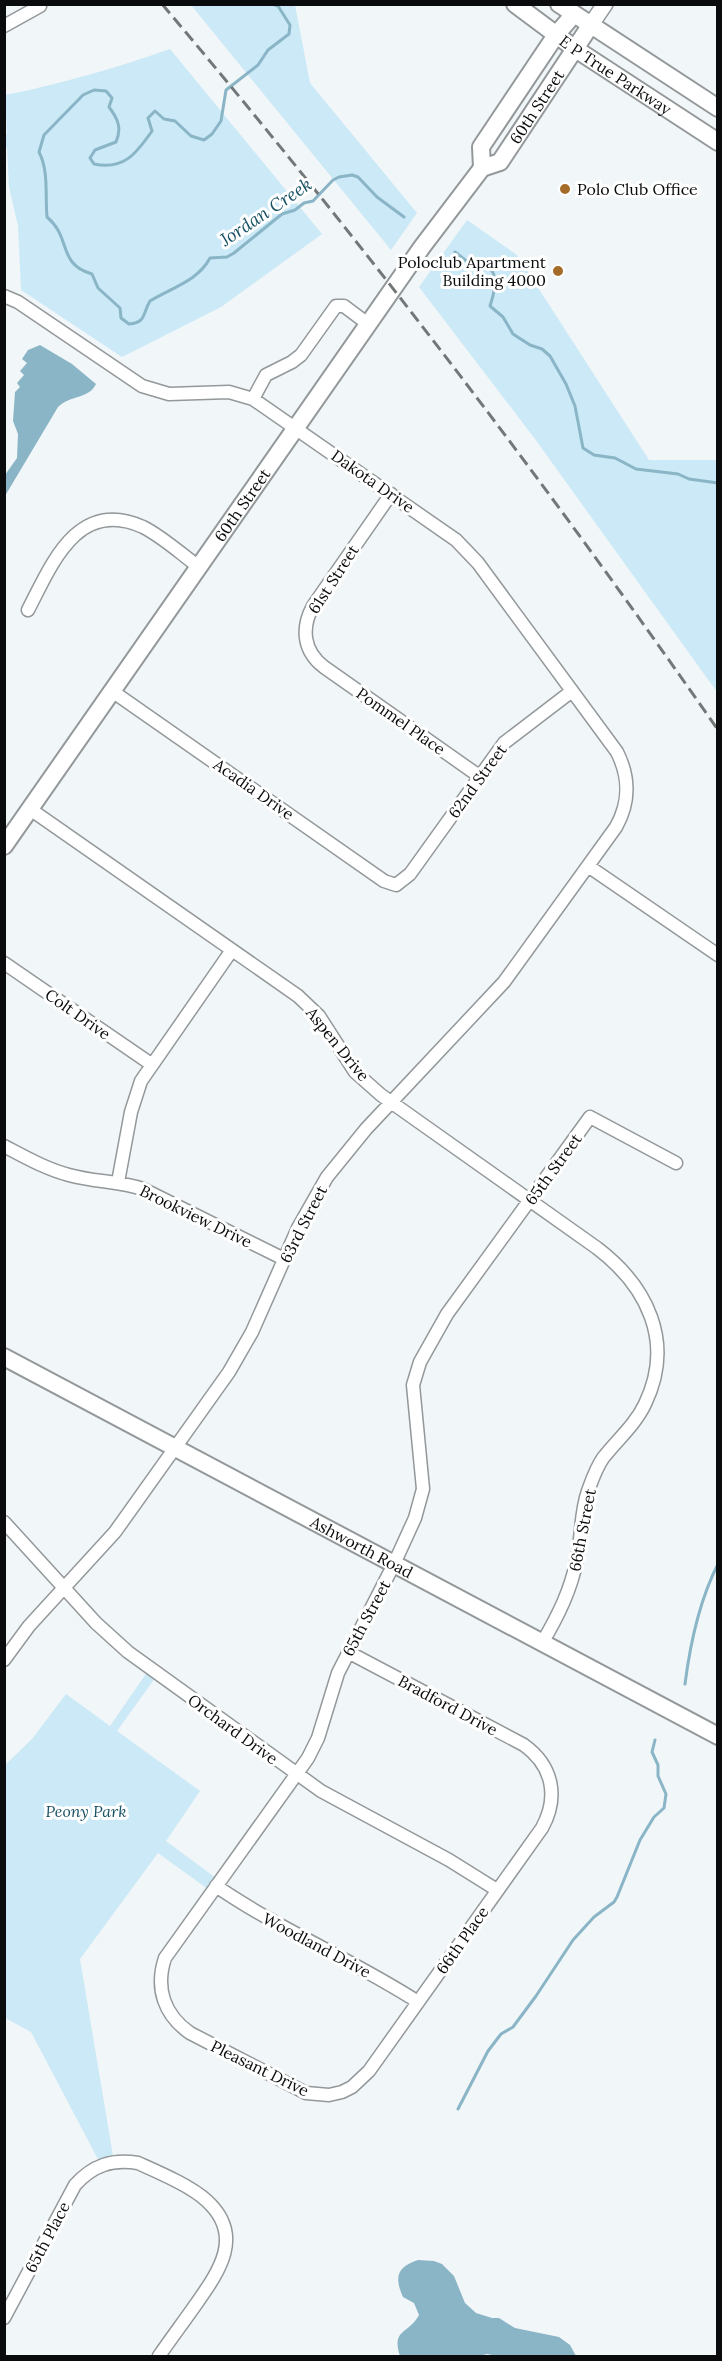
<svg xmlns="http://www.w3.org/2000/svg" width="722" height="2361" viewBox="0 0 722 2361" font-family="Lora,serif">
<rect width="100%" height="100%" fill="#f1f6f8"/>
<path fill="#cbe9f6" d="M191 5H295L310 83 417 213 391 250Z
M170 49 322 234 221 307 122 357 21 290 18 226 9 187 7 148H5V135L7 134 5 95C61 84 116 68 170 49Z
M467 220 517 255 649 460H717V692L535 439 419 287Z
M150 1668 158 1674 117 1731 200 1791 166 1841 220 1881 212 1892 158 1853 80 1959 114 2162 101 2165 31 2032 5 2018V1765L32 1739 66 1694 110 1726Z"/>
<path fill="#8ab5c6" d="M40 345 72 364 96 384C89 399 70 395 58 407L5 496V475L17 458 18 434 13 421 15 392 20 387 17 383 24 375 20 371 27 363 22 359 28 350Z
M418 2260 434 2261 442 2264 454 2276 465 2303 476 2313 492 2318H499L515 2328 559 2337 570 2345 576 2356H497L487 2354 479 2356H400C391 2329 409 2334 419 2315L414 2303 403 2297C394 2277 397 2267 418 2260Z"/>
<g fill="none" stroke-linecap="round" stroke-linejoin="round">
<path stroke="#8ab5c6" stroke-width="3" d="M272 4 278 6 290 25 289 34 268 50 258 65 226 90 221 121 212 134 204 140 191 136 175 121 164 119 155 111 148 118 152 131C136 154 124 170 94 164L90 158 95 150 116 142C122 128 118 119 109 107L112 98 106 91 94 90 83 95 44 135 39 152C49 171 45 196 47 217 72 238 57 264 92 274L98 288 120 308 121 318 129 324C147 322 142 314 150 301 171 288 198 281 210 258L227 257 234 253 282 214 295 210 304 203 313 201 333 180 339 177 352 175 358 177 377 197 404 217
M455 252 469 263C501 261 497 285 490 306L503 317 513 334 530 345 542 349 550 356 566 384 575 406 583 448 594 455 615 458 636 469 678 474 689 479 718 483
M685 1684C690 1645 700 1599 718 1564
M458 2109 488 2051 501 2034 513 2027 536 1996 573 1940 594 1917 614 1902 617 1897 640 1840 654 1817 664 1808 666 1794 658 1776V1765L652 1752 655 1740"/>
<g stroke="#93989a" stroke-width="15">
<path id="minor" d="M4 26 40 6
M4 296 18 302 142 386 169 394 229 392 253 399 456 540 478 563 617 752C630 778 630 802 616 827L504 982 366 1129 327 1177 298 1228 252 1332 229 1372 115 1532 29 1626 4 1660
M253 399 266 375 292 362 301 355 336 306H344L368 324
M391 494 313 606C301 628 303 651 324 667L479 776
M28 610C51 566 77 497 143 527 163 537 181 554 199 567
M112 691 384 881 396 885 410 874 504 743 572 691
M30 809 298 996 319 1016 355 1072 381 1095 597 1248C647 1286 675 1342 645 1404 635 1425 617 1440 603 1458 596 1468 592 1480 588 1491 580 1513 582 1537 577 1559 571 1590 558 1616 542 1643
M588 866 718 955
M4 963 151 1064
M4 1146C25 1157 46 1169 69 1175 94 1182 119 1181 143 1189L284 1259
M118 1182 131 1112 141 1081 232 950
M4 1522 96 1623 128 1652 321 1791 449 1860 497 1890
M348 1652 524 1745C553 1766 559 1797 542 1828L369 2071 352 2087 342 2092 329 2095 306 2093 190 2033C164 2015 155 1988 165 1958L308 1758 318 1738 338 1673 394 1564 415 1518 423 1489 413 1385 420 1362 447 1314 590 1117 676 1163
M216 1886C280 1930 353 1960 418 2002
M4 2318 75 2185C93 2165 112 2159 138 2163 158 2172 191 2186 207 2201 246 2237 217 2274 194 2307 182 2324 170 2340 159 2356"/>
</g>
<g stroke="#93989a" stroke-width="18">
<path id="tertiary" d="M590 26 605 4"/>
</g>
<g stroke="#93989a" stroke-width="20">
<g id="secondary">
<path id="s1" d="M515 4 574 48 718 142"/>
<path d="M559 4 718 108"/>
<path d="M482 168 481 147 556 35 574 14"/>
<path id="s2" d="M4 846 422 247 482 168 500 162 590 26"/>
<path id="s3" d="M4 1357 718 1736"/>
</g>
</g>
<use href="#minor" stroke="#fff" stroke-width="12"/>
<use href="#tertiary" stroke="#fff" stroke-width="15"/>
<use href="#secondary" stroke="#fff" stroke-width="16"/>
<path stroke="#747778" stroke-width="3" stroke-dasharray="12 6" stroke-linecap="butt" d="M162 4C359 237 544 480 718 730"/>
</g>
<g fill="#a46b29" stroke="#fff" stroke-width="2">
<circle cx="565" cy="189" r="6"/>
<circle cx="558" cy="271" r="6"/>
</g>
<g text-anchor="middle" stroke-width="6" stroke-linejoin="round" paint-order="stroke">
<g font-size="16" fill="#0a0b0c" stroke="#fff">
<text dy="6" stroke="none"><textPath href="#s1" startOffset="123">E P True Parkway</textPath></text>
<text dy="6" stroke="none"><textPath href="#s2" startOffset="915">60th Street</textPath></text>
<text transform="translate(373 481) rotate(35)" y="6">Dakota Drive</text>
<text dy="6" stroke="none"><textPath href="#s2" startOffset="416">60th Street</textPath></text>
<text transform="translate(333 579) rotate(-57)" y="6">61st Street</text>
<text transform="translate(401 721) rotate(35)" y="6">Pommel Place</text>
<text transform="translate(477 781) rotate(-54)" y="6">62nd Street</text>
<text transform="translate(254 789) rotate(35)" y="6">Acadia Drive</text>
<text transform="translate(78 1014) rotate(35)" y="6">Colt Drive</text>
<text transform="translate(338 1044) rotate(51)" y="6">Aspen Drive</text>
<text transform="translate(553 1169) rotate(-54)" y="6">65th Street</text>
<text transform="translate(196 1216) rotate(26)" y="6">Brookview Drive</text>
<text transform="translate(303 1224) rotate(-63)" y="6">63rd Street</text>
<text transform="translate(582 1530) rotate(-79)" y="6">66th Street</text>
<text dy="6" stroke="none"><textPath href="#s3" startOffset="405">Ashworth Road</textPath></text>
<text transform="translate(366 1618) rotate(-62)" y="6">65th Street</text>
<text transform="translate(448 1705) rotate(28)" y="6">Bradford Drive</text>
<text transform="translate(233 1729) rotate(36)" y="6">Orchard Drive</text>
<text transform="translate(462 1940) rotate(-55)" y="6">66th Place</text>
<text transform="translate(317 1945) rotate(28)" y="6">Woodland Drive</text>
<text transform="translate(260 2068) rotate(26)" y="6">Pleasant Drive</text>
<text transform="translate(47 2237) rotate(-62)" y="6">65th Place</text>
</g>
<g font-size="16" fill="#0a0b0c" stroke="#fff" text-anchor="start">
<text x="577" y="195">Polo Club Office</text>
<text x="546" y="268" text-anchor="end">Poloclub Apartment<tspan x="546" dy="18">Building 4000</tspan></text>
</g>
<g font-size="16" font-style="italic" fill="#185264" stroke="#fff">
<text x="86" y="1817">Peony Park</text>
</g>
<g font-size="18" font-style="italic" fill="#195265" stroke="#fff">
<text transform="translate(266 212) rotate(-34)" y="6">Jordan Creek</text>
</g>
</g>
<rect width="722" height="2361" fill="none" stroke="#0a0b0c" stroke-width="12"/>
</svg>
